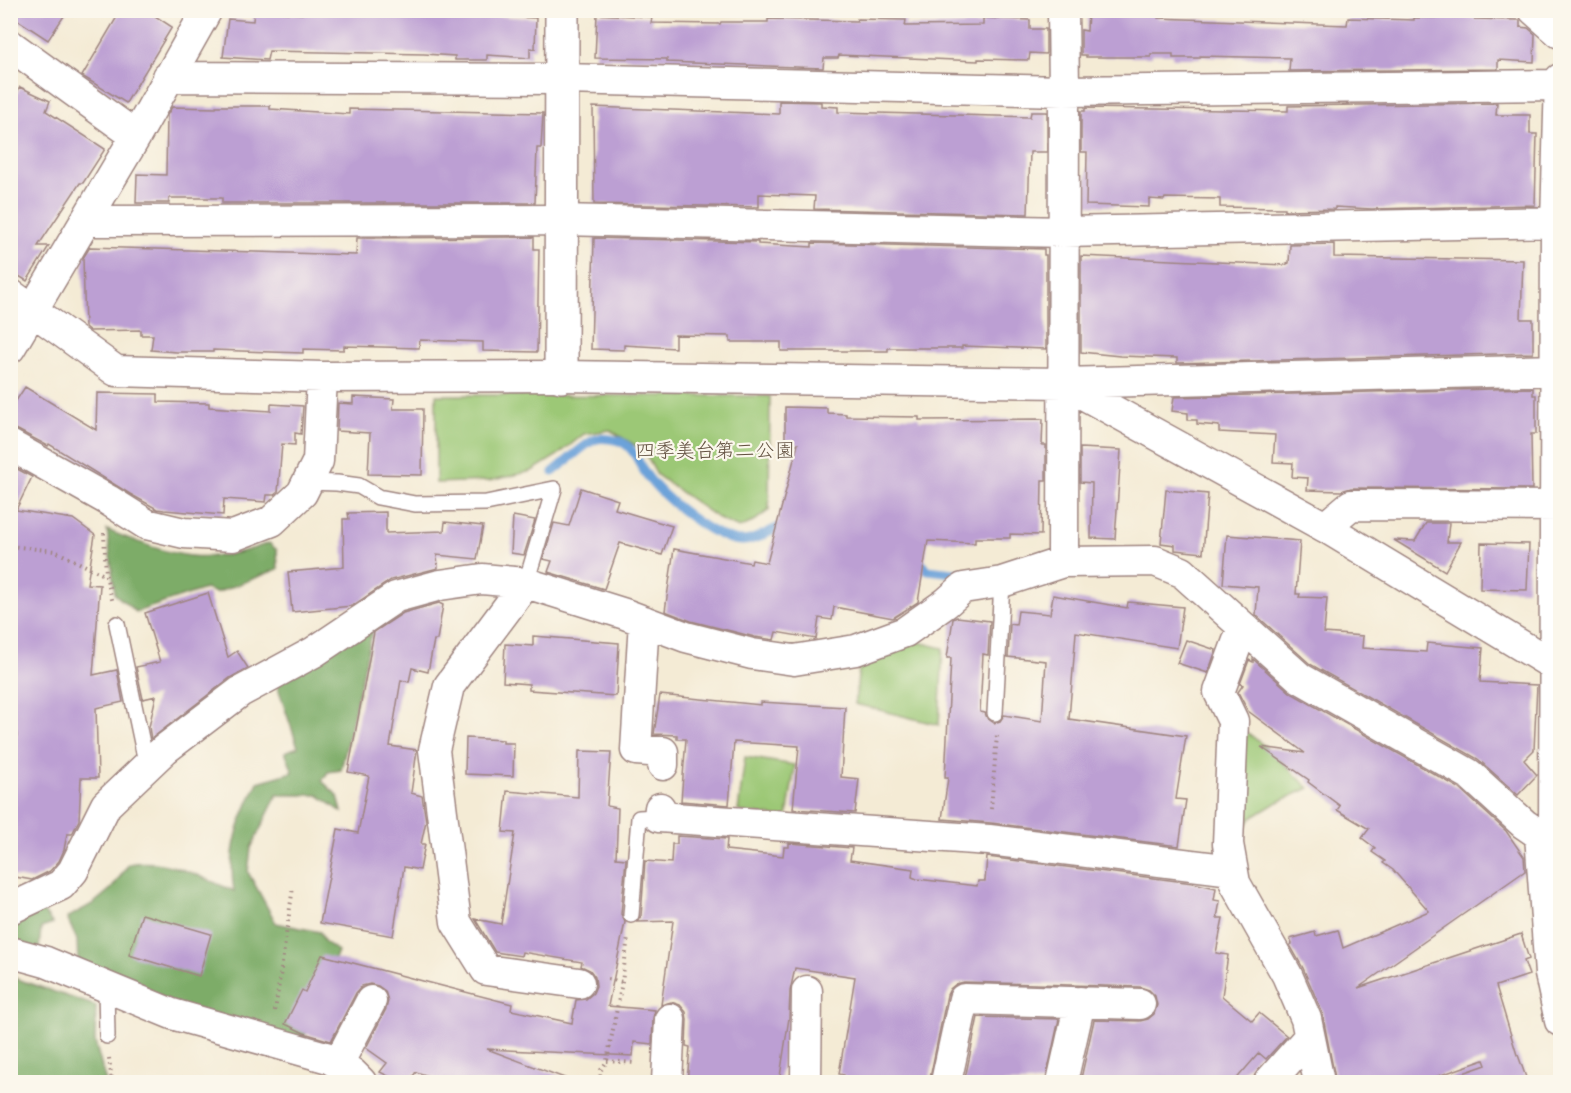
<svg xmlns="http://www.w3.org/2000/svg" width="1571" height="1093" viewBox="0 0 1571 1093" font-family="'Comic Neue','Klee One',sans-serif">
<rect width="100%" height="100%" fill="#fbf7ec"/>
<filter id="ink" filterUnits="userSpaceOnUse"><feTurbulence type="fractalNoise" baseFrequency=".0167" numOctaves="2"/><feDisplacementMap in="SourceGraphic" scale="12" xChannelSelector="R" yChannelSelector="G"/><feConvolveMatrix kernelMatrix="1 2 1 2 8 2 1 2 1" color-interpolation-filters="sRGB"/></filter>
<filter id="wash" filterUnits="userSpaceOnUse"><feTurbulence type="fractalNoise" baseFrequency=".008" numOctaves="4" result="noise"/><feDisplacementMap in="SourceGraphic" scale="24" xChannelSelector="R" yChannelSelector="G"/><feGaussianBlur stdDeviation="1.35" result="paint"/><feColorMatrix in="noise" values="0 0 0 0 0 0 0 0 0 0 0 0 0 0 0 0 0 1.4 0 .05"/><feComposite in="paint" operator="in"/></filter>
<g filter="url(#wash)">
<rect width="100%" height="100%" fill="#f4ebd5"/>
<path fill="#9cc876" stroke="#737450" stroke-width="1.5" d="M436 395 770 396 769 510 753 522 739 528 719 519 657 475 643 450 610 430 584 434 558 455 532 471 489 481 436 483Z
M910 640 943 648 939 725 855 704 860 657Z
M1239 726 1267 748 1309 788 1274 804 1251 818 1240 835Z
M745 757 795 765 787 818 738 811Z"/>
<path fill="#7dac67" stroke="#646649" stroke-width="1.5" d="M107 530C169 554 202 569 269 543L277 550 278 569 216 593 205 589 136 612 115 594Z
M374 624 341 770 328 772 322 781 338 796 342 812 318 795H277L251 848 248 872 276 923 320 932 324 941 338 951 303 1041 197 1012 78 965 77 940 67 918 94 903 112 888 129 864C166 857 200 877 234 891 227 849 240 819 258 782L293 772 285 752 298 747 276 682Z
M43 911 53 924 41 928 39 950 11 943 10 922Z
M11 977 96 1006 95 1042 106 1082H11Z"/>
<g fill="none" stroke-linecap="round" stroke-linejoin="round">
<path stroke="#6ca2d9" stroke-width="9" d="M553 472C565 463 581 447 594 440 601 437 618 439 625 444 636 451 639 465 646 474 660 496 716 542 743 541 757 541 772 528 786 525
M917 559 928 570 970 575"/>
</g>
<g id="blocks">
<path fill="#bc9fd3" d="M10 10H68L48 40 10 15Z
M121 10H146L172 27 126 103 82 76Z
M254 10 302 14V11L415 14V10H451V14L536 18 535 49 530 48V58L487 55V60H455V56L424 54 269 51 267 60 223 57 228 19 253 21Z
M1088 10H1158V18L1347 25 1348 18 1414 20V18L1474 17V19L1520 20V27L1528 28 1535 34 1534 62 1498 60V69L1289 71 1290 58 1200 56V58H1173V54H1151V57H1086V55H1081V30L1087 31Z
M597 14 652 17 651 23 720 24 721 22H768V19L857 21V19L906 20 905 26 983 25V18L1030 20V29H1046V54L1030 53 1029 60 978 59V61L839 55 838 58H824L823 68 667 62V59L595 58Z
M20 87 50 101 46 111 105 149 83 183H80L38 246H49L27 281 19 276 17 279 10 277V106Z
M779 101 821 102V106L838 107V112L1030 117 1031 112H1047V152H1030L1028 214 814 209 815 196 759 194V207L594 204 593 107 779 114Z
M1497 103 1496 115H1530V134H1537L1535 205 1372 209 1335 207V209L1285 210V208L1220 207V199L1165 198 1164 200 1149 199V207L1086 205 1087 152H1081V111H1085V108L1288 111V106Z
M216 106H270V109L349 114V109L543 113 541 148H537L535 203H222V198H169V203H136L137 174 166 175 167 115 172 107 216 108Z
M534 237V249H539L537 352 483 351V342L420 340 419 348 344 346V350L303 349V353L213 350V352H177L151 350 153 335H141V330L90 331 85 327 83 258 90 247 356 255 357 238Z
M594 238 758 242V244L812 247V243L1044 249V255H1046V349L962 346V348H888V351H781V342H730V336L675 335V348L624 345V350L591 349Z
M1334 244V257L1523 260 1521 319H1533V353L1177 363V358L1120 356 1081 352V256L1285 265 1289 263 1290 245Z
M25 387 96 430 97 393 158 394V402L209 403V407L271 411V404L303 406 301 434 295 433V445L282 444 278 492 274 495H267L266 502 224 499 223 515 164 510 157 509 130 494 49 444 48 446 18 430 10 428V410Z
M1533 388V395H1536V434H1531L1532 489 1351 488 1341 491 1307 490 1308 478 1292 477 1293 463 1273 462 1275 435 1219 432V426L1197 424V420H1188V413L1172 411 1174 397Z
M353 397 394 399 393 409H423L422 475 368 474 370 433 337 431 338 403 353 404Z
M785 407 827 408V413L846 414V416L919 417V420L1043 419 1042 445H1046V480H1042L1041 535 1010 534V538H975V543L928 541 918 602 893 618 834 607 832 620 819 618 816 639 776 632 774 640 755 637 691 621 665 611 674 549 751 563 752 560 767 563 798 444H785Z
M1080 448 1121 450 1115 539 1091 538 1092 483 1080 482Z
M10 465 32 477 16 510 73 519 95 535 87 584 100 585 93 675 117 670 123 702 96 708 98 778H81L79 820 72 834H67L64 850 59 861 50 871 32 880 10 876V736H17L10 689Z
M581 488 618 500 615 509 672 526 662 555 620 543 604 589 548 572 552 561 543 559 554 523 569 526Z
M1166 490 1208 494 1203 553 1175 550V545L1161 543Z
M386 512V533L444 531 445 522 483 526 477 559 437 555 438 568 391 580 352 606 292 612 288 572 344 567 343 519H349L348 513Z
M513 516 535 520 524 555 511 553Z
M1426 523H1449L1447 542H1461L1445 571 1394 540 1415 541Z
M1227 535 1300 541 1296 594H1300L1299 597 1327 598 1324 633 1363 636 1362 648 1426 652 1427 643 1483 648 1480 682 1537 685 1534 750 1524 760 1537 775 1518 795 1478 759 1310 664 1256 615 1258 587 1223 584Z
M1481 543 1529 544 1527 590 1480 589Z
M208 593 228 657 237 651 248 668 230 678 151 739 149 727 156 696 143 699 136 667 160 662 145 613Z
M1053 595 1127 608 1128 602 1183 607 1177 648 1076 632 1069 719 1186 736 1176 799 1186 800 1179 846 991 823 942 819 948 778H945L951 658H947L953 619 957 617 990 621 988 655 983 654 980 712 985 713 987 718 994 723 1000 721 1004 715 1042 721 1046 661 1008 657 1010 624 1016 625 1018 611 1050 614Z
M439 603 443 605 437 640H434L428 672 412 668 409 682 401 680 390 746 417 750 411 793 422 796 426 821 421 844H425L420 870 404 867 393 936 320 923 338 829 358 833 369 776 348 772 374 632 403 613Z
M533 636 619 643 616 696 529 690V684L503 682 505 644 533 646Z
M1186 640 1216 650 1208 673 1177 663Z
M1253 659 1291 693 1459 788 1506 831 1524 857 1525 871 1358 988 1521 934 1529 959 1524 961 1529 975 1496 986 1517 1055H1518L1528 1083H1450L1449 1078 1486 1065 1484 1060 1418 1083H1336L1322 1012 1303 968 1290 945 1292 944 1290 939 1315 932 1316 936 1338 930 1343 948 1429 911 1393 870 1383 863 1385 861 1372 852 1375 848 1362 838 1369 829 1337 810 1340 806 1308 782 1309 780 1261 747 1305 753 1248 711 1238 692 1243 685 1240 684 1249 660 1253 662Z
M660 695 761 705V702L845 707 841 777 859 779 855 813 793 809 799 746 734 742 729 805 681 801 686 739H677V735L654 734Z
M466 738 503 740V743H514L513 776 465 774Z
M579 751 611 752 607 806 618 808 616 858 626 859 621 914 625 922 608 1006 655 1010 653 1018 652 1044 634 1042 633 1056 487 1049 570 1080V1083L447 1082 416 1072 408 1083H402L380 1072 387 1063 366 1048 386 1009 388 1001 385 991 378 986 370 984 362 986 356 993 331 1041 304 1033 285 1024 302 990 305 992 322 955 512 1004 511 1010 572 1023 576 1000 586 999 593 993 596 986 595 977 590 970 581 966 582 962 522 952 521 956 495 952 475 919 501 924 515 833 503 832 507 791 578 797Z
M677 836 727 839 726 850 783 856 784 847H789V843L852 848 850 860 913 869 912 877 917 879 977 886 978 881H985L987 857 1193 883 1216 888 1214 900 1220 901 1217 918H1223L1216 953 1228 955 1222 996 1252 1021 1259 1013 1287 1036 1266 1059 1259 1053 1233 1083H1080L1094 1020 1140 1021 1148 1019 1154 1014 1157 1005 1155 996 1149 990 1140 987 964 982 956 984 950 989 947 995 929 1083H843L844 1075 839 1074 855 977 795 968 790 991 789 1018 779 1083H687L690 1047 686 1046 687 1020 686 1012 680 1005 671 1002 661 1005 673 921 637 922 641 916 645 861 671 863 672 844H677Z
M142 914 211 934 199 976 129 955Z
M978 1017 1059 1019 1045 1083H964Z"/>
</g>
</g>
<g filter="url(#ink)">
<use href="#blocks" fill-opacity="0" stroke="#9f8580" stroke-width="1.5"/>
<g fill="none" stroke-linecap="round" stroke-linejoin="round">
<g stroke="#9f8580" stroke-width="18">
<path id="service" d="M307 482 337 483 359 486 378 497 415 504 486 503 554 489 526 583
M117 624 147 767
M995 713 1002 582
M631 915 639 818 659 817
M106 987 107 1036"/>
</g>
<g stroke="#9f8580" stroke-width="33">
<path id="minor" d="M1063 10 1064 91 1063 562
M1534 10 1560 33
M10 45 136 136
M168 77 562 79 1064 91 1560 85
M86 221 561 220 1063 232 1560 222
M10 294 116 371 322 377 561 376 1063 383 1560 370
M10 348 136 136 207 10
M1063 383 1325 527 1560 669
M10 445 108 500 146 524 184 533 233 536 272 521 302 493 318 461 322 377
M1325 527 1351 505 1560 506
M526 583 449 686 434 750 456 922 486 970 579 983
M644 621 636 750 663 752V765
M1243 627 1219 692 1233 721 1228 844 1235 883 1287 975 1306 1019 1319 1082
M660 808 659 817 989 840 1232 870
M1540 835 1550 974 1560 1021
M1554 836 1556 222 1560 79
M10 909 61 885 73 871 106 805 165 749 240 692 314 652 396 597 440 585 482 579 526 583 625 614 686 637 752 654 794 660 856 650 905 632 946 603 963 588 1002 582 1063 562 1155 561 1182 572 1300 678 1469 774 1524 824 1540 835 1560 836
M10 952 46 962 172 1014 329 1058 352 1073 361 1082
M338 1064 371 1001
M667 1082 670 1019
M806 1082 807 991
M946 1082 964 999 1140 1004
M1062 1082 1080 1002
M1269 1082 1309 1037"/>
</g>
<g stroke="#9f8580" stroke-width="36">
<path id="tertiary" d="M561 376 562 10"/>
</g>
<path stroke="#9f8580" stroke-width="4" stroke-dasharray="1.5 4.5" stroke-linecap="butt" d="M104 533 106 576 113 603
M10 546 55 551 106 576
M991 809 997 735
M608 979 622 982
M275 1011 293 887
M109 1058 112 1082
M607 1061 636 1063
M600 1082 601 1070 607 1061 622 982 628 937"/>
<use href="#service" stroke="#fff" stroke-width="15"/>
<use href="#minor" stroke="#fff" stroke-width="30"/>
<use href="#tertiary" stroke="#fff" stroke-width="33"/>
</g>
</g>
<g text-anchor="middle" stroke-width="4.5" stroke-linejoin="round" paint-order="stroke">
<g font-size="20" fill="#635242" stroke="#fbf7ec">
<text x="715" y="457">四季美台第二公園</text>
</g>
</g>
<rect width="1571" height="1093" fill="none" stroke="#fbf7ec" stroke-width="36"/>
</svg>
